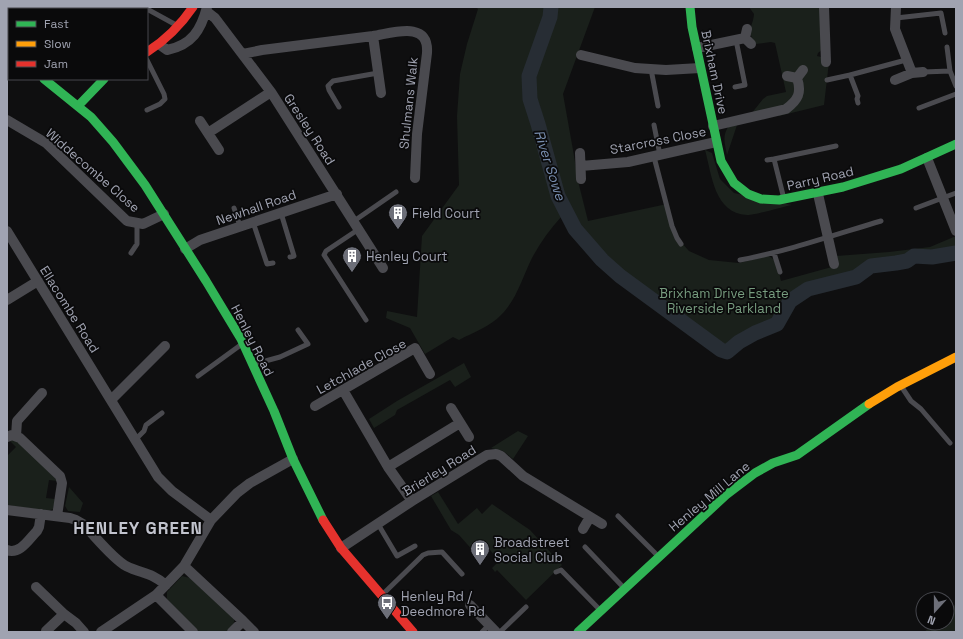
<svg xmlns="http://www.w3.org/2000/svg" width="963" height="639" viewBox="0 0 963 639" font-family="'Space Grotesk',sans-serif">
<rect width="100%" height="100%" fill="#0f0f10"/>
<path fill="#1c1c1e" d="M7 7H42L41 9H9V35L7 33Z"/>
<path fill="#1a201b" d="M476 7H547L546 17 524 74V100L544 169 550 183 553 197 562 216C550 229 540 243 532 258 522 278 517 299 501 315 491 326 472 333 459 340L453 337 425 354 410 328 386 318 387 311 417 317 422 236 459 185 457 116 460 74 467 44 478 9Z
M557 7H595L563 94 573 150 578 181 588 221 667 204 679 240 689 251 709 260 739 263 768 256C779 260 779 272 781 281L839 265 836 256 889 252 930 247 956 236V250L940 252 912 253 904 259 897 261 888 260 870 265 855 274 836 278 802 288 790 295 779 315 775 321 747 332 726 348H722C699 330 676 314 653 298 638 287 621 276 608 262 569 224 550 172 542 119 542 114 541 109 539 104 536 94 531 90 532 78 533 57 550 27 557 7Z
M749 7H821L823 49 818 53 817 56 821 57 829 62 824 105 779 116 778 109 751 114 763 99 767 96 786 92 775 43 771 42 756 44C745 29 753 28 754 14Z
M737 125 727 155C725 144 722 137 728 127Z
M705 150 712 153 720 179 734 193 792 205C782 207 756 215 747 215 714 213 712 175 705 150Z
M464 363 471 377 455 387 450 380 397 410 395 415 374 428 369 419 397 401Z
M518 431 528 436 513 459 503 451 491 448Z
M16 439 58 481 49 480 46 498 55 499 53 509 48 511 7 505V456L16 447 9 440Z
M69 487 83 503 80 512 68 511 65 506Z
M438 492 458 524 477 508 482 514 492 504 530 530 562 565 526 600 497 570 495 572 492 568 499 561 486 545 475 553 459 535 451 530 431 496Z
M182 576 190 578 234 618C235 625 231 627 226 632H199L167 599V592Z
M956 604V632H924L935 623H947V612Z"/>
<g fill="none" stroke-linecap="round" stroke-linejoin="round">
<path stroke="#272d34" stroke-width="15" d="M551 7 550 17 529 76 530 99 538 124 558 196 575 229 602 260 620 276 721 350 727 352 739 342 755 333 777 324 790 301 808 289 856 277 871 266 896 263 907 261 914 256 932 257 956 253"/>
<path stroke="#4a4a4f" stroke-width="5" d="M147 9 178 26
M896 18 941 13 945 33
M651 69 658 106
M950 71 956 86
M923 72 950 71 947 47
M850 75 906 60
M827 80 850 75 858 96 857 99 858 103
M735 87 745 85 736 40
M339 107 329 90 328 86 333 81 378 73
M919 108 956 94
M147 110 160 104 165 99 164 94 147 60
M654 125 660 155
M654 157 672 226 677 238 681 244
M774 159 836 146
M767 160 774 159 784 199
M234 208 240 226
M916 208 956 193
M281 213 294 256 290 257
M354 221 396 192
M253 222 267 264 273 263
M359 229 326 251 324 255 366 320
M131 253 137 244V223
M774 253 780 272
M740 260C788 251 834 235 881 221
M254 364 280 357 308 344 298 330
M198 376 242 344
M901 386 911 401 921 409 950 443
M135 440 144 431 146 425 162 413
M618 516 658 556
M378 524 397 556 415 546
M585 547 624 588
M556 572 561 570 600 610
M382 595 423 555 428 553 442 552 462 574
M482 632 489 625
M500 632 526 607"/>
<path stroke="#4a4a4f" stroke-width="10" d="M824 7 826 62
M896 7 895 29 912 73
M206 11 215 18 271 92 383 268
M747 29 745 38 751 44
M373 36C393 33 429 20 427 53L417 134 415 178
M160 45 167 50C192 45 201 30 207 7
M697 48 745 38
M243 54 262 50 373 36 381 93
M581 55 635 68 666 70 700 68
M787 76 797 78 803 70
M895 80 912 73 923 72
M7 120 46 143 127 221 143 224 164 214
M200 121 219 150
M713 126 786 109C798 100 802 93 797 78
M208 133 271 92
M580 153 581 179
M927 158 956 231
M581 166 628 162 716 142
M818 194 834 264
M7 231 158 477 172 491 211 520
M185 249 200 240 337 194
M7 300 38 281
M343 390 388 467 412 501
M111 400 165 346
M315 406 415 348 430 374
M451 408 469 437
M16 436 17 421 42 393
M7 437 12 435 20 438 60 476 62 483 57 516
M388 467 460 423
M7 510 70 518 76 520 83 524C95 536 112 558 126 566 142 574 151 572 166 585
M583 529 590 517
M341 548 412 501 487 455 496 454 501 456 523 476 602 524
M7 550C20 555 29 539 37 531L39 527 41 514
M184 566 243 621 232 632
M36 587 64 614
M156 595 193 632
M470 605 496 632
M243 621 254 632
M46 631 64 614 76 623 84 632
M101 632 156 595 184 566 211 520 237 493 250 483 293 459"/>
<path stroke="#30b455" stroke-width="9" d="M690 7 692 27 721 161 734 183 748 194 761 199 779 200 843 187 901 169 956 144
M44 79 91 117 113 142 145 185 206 281 241 339 274 411 293 459 323 520
M78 106 104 79
M578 632 726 495 755 473 773 463 797 455 869 404"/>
<path stroke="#ff9f0a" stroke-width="9" d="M7 52 9 53
M869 404 897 387 956 357"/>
<path stroke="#e5322d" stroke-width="9" d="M147 52C166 40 180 26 193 7
M323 520 341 548 413 632"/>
</g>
<defs>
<g id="building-pin" transform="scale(1)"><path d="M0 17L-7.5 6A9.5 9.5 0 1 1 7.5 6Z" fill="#6d6f79" stroke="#0a0a0b"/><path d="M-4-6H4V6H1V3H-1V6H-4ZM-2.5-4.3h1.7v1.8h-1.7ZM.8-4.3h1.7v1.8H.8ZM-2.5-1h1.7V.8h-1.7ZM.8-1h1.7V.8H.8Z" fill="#fff"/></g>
<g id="bus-pin" transform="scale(1)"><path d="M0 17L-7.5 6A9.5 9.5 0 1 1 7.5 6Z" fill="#6d6f79" stroke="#0a0a0b"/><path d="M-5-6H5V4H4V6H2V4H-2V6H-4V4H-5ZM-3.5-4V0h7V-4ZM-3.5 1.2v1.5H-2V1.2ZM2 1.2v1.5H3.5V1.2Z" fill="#fff"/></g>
</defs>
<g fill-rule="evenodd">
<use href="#building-pin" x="398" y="213"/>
<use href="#building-pin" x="352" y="256"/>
<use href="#building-pin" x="480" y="549"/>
<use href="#bus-pin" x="387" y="603"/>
</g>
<g text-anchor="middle" stroke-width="3.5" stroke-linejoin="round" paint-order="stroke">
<g font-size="13" fill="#a0a3b1" stroke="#0a0a0b">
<text transform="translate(715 72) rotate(78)" y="5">Brixham Drive</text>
<text transform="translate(408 103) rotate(-84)" y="5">Shulmans Walk</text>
<text transform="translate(310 129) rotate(57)" y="5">Gresley Road</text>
<text transform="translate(658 140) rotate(-11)" y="5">Starcross Close</text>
<text transform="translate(93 170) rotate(41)" y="5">Widdecombe Close</text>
<text transform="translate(820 178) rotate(-13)" y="5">Parry Road</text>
<text transform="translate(256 207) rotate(-19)" y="5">Newhall Road</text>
<text transform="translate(70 309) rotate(58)" y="5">Ellacombe Road</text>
<text transform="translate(253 340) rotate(63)" y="5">Henley Road</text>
<text transform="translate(361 366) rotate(-29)" y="5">Letchlade Close</text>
<text transform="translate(439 470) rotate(-32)" y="5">Brierley Road</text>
<text transform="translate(709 496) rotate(-40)" y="5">Henley Mill Lane</text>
</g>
<g font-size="13" fill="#a0a3b1" stroke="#0a0a0b" text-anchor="start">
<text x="412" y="218">Field Court</text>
<text x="366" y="261">Henley Court</text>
<text x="494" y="547">Broadstreet<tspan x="494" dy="15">Social Club</tspan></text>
<text x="401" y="601">Henley Rd /<tspan x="401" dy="15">Deedmore Rd</tspan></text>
</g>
<g font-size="13" fill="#779c7f" stroke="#0a0a0b">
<text x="724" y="298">Brixham Drive Estate<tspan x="724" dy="15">Riverside Parkland</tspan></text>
</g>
<g font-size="14" font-style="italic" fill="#778cad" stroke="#0a0a0b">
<text transform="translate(550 165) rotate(72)" y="5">River Sowe</text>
</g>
<g font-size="17" font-weight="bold" letter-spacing="1" fill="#c1c3cd" stroke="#0a0a0b">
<text x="138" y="534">HENLEY GREEN</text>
</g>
</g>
<rect width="963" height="639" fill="none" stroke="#a0a3b1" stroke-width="16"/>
<rect x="8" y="8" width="140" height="72" fill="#0a0a0b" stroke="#46474d"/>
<rect x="16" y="21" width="20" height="6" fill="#30b455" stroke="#46474d"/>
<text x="44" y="28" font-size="12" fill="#a0a3b1">Fast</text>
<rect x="16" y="41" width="20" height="6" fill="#ff9f0a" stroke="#46474d"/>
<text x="44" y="48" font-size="12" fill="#a0a3b1">Slow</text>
<rect x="16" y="61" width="20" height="6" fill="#e5322d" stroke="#46474d"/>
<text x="44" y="68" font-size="12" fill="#a0a3b1">Jam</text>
<g transform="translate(935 611) rotate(201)"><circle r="19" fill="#0a0a0b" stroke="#46474d"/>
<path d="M0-3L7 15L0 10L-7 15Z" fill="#6d6f79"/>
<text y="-6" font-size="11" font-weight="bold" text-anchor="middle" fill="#a0a3b1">N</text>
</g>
</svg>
